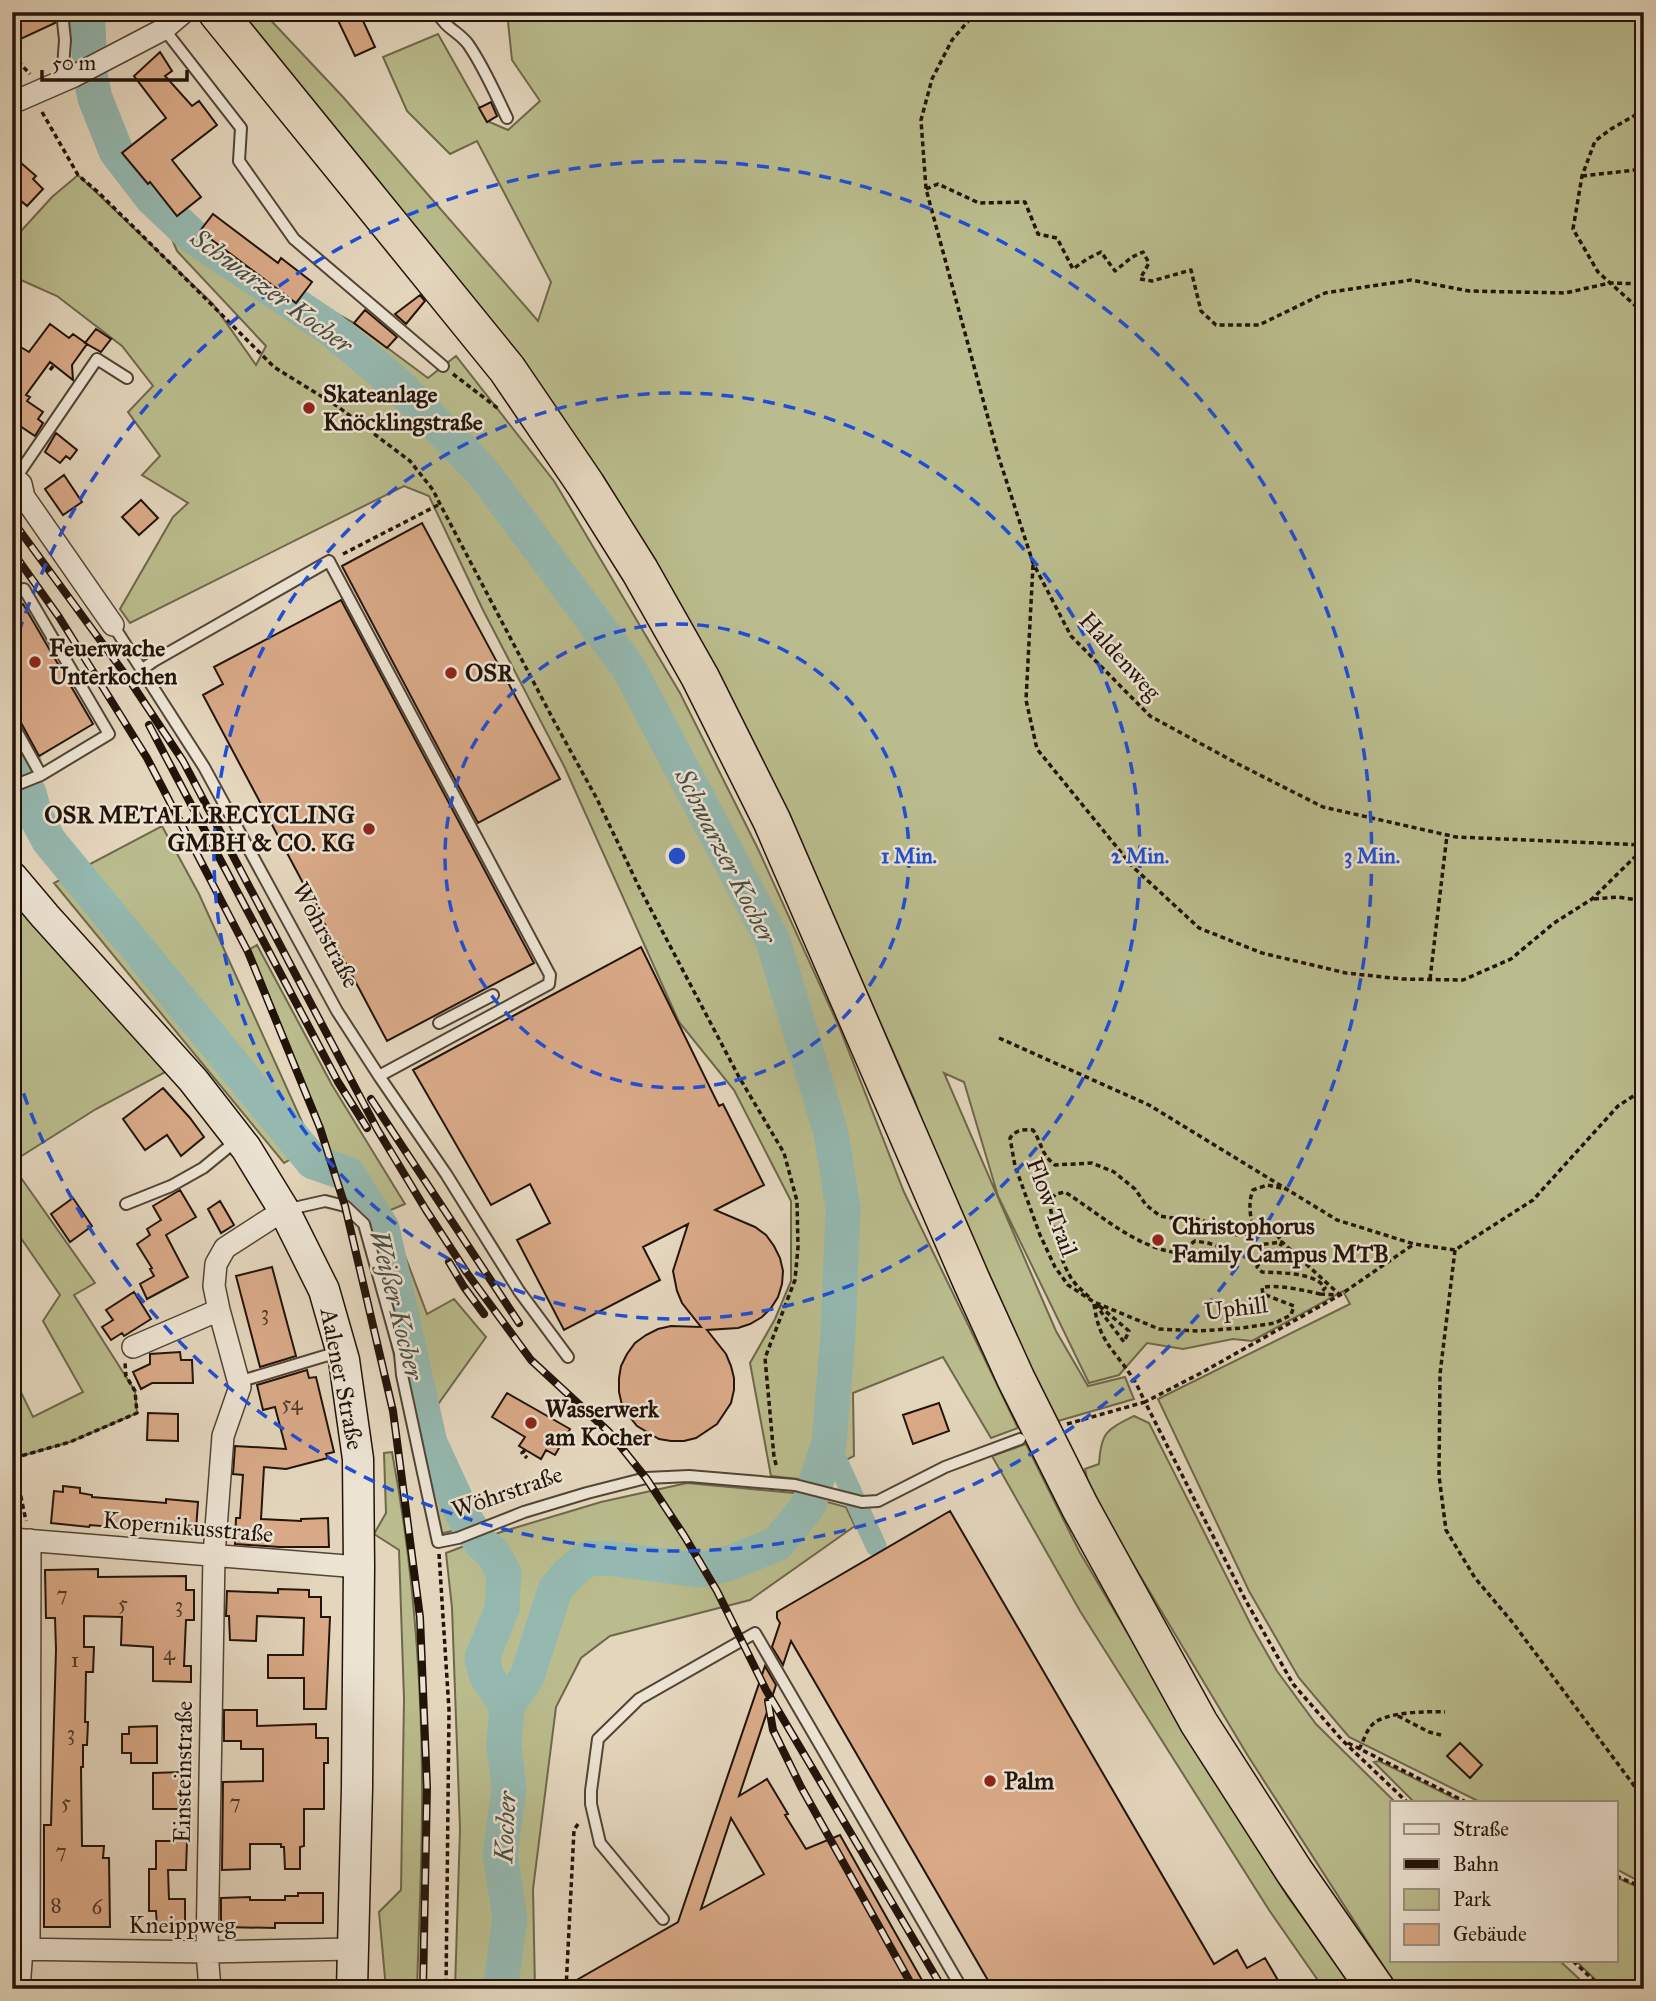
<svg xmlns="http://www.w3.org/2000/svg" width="1656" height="2001" viewBox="0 0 1656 2001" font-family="'IM FELL Great Primer',serif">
<rect width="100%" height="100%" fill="#e4d6bd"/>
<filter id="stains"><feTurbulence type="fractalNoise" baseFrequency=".00286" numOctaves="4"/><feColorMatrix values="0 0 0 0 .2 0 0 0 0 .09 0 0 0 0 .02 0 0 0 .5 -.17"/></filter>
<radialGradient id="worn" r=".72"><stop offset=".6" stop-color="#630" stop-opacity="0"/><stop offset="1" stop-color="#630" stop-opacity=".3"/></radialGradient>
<path fill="#babc8d" stroke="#6e684b" stroke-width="2" d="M241 12H263L343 97 538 321 551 282 477 141 450 154 407 111 383 57 438 34 487 121 508 130 540 101 512 60 507 12H1644V1884L1616 1869V1803H1482L1349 1737 1299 1678 1249 1591 1158 1399 1350 1304 1343 1291 1252 1341 1233 1339 1183 1349 1147 1343 1119 1375 1089 1383 998 1196 964 1082 944 1073 1056 1331 1088 1386 1125 1377 1134 1399 1058 1421 1029 1365 944 1189 915 1101 827 902 766 770 689 622 604 478 518 362 407 227Z
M122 153 177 216 200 231 289 308 316 302 354 323 428 378 456 356 554 481 680 693 759 851 840 1029 904 1192 1018 1428 991 1438 943 1357 853 1393 854 1456 807 1480 771 1476 750 1363 775 1319 791 1281V1201L734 1090 679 1022 565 768 483 610 429 496 404 486 130 623 120 609 173 517 188 503 142 475 160 456 128 412 153 386 122 346 57 296 12 276V241L52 197 78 175 213 304 256 365 266 346 177 251 163 218 111 160Z
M162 826 199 894 313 1146 284 1163 54 883Z
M14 900 171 1069 96 1109 12 1162V901Z
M257 945 332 1085 405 1204 388 1211 427 1314 454 1299 486 1337 429 1417 461 1529 439 1534 405 1374 408 1368 394 1296 381 1264 371 1228 347 1201 321 1124 250 949Z
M12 1165 95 1283 74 1295 135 1391 137 1413 70 1442 14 1458 12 1454V1387L18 1386 33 1417 83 1392 43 1321 60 1295 14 1228Z
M1134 1416 1149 1423 1253 1629 1277 1671 1316 1724 1396 1803H1392V1961H1560L1590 1989H1398L1248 1756 1090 1492 1085 1469 1099 1464C1101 1432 1106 1430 1134 1416Z
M1026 1444 1079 1551 1202 1759 1288 1897 1354 1989H1324L1269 1910 1080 1611 992 1456Z
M392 1452C412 1559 421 1667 422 1776 423 1847 419 1918 417 1989H386L379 1912 401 1890 404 1699 399 1550 374 1534 386 1513 384 1453Z
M687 1483 794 1493 846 1507 855 1526 750 1600 610 1636 581 1658 556 1707 533 1889 535 1989H455L460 1829 452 1608 446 1553 501 1532 601 1502Z
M1379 1761 1464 1803H1415L1374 1762Z
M1616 1877 1644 1890V1989H1605L1576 1961H1616Z"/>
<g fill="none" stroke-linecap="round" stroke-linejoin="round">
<path stroke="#95b9b1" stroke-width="21" d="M829 1443 876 1546"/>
<path stroke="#95b9b1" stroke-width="35" d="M83 12 88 26 90 74 95 98 116 151 152 198 191 235 328 327 398 385 481 470 628 667 773 941 831 1133 843 1208 838 1334 829 1443 808 1506 777 1544 724 1565 698 1570 607 1558 587 1559 567 1575 555 1590 527 1677 507 1706 504 1745 509 1789 500 1854 510 1919 500 1989
M12 735 21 747 25 766
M29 793 35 815 49 841 313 1162 348 1174 382 1228 430 1443 466 1521 482 1544 493 1553 504 1573 502 1609 482 1658 487 1677 507 1706"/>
</g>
<path fill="#daaa88" stroke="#221309" stroke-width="2" fill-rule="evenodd" d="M12 12H50L55 23 12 43Z
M334 12H359L375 47 355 56Z
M160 52 172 71 165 76 192 106 199 101 217 125 172 160 201 197 177 216 150 182 148 184 122 153 166 118 134 76Z
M491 102 497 116 487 122 479 108Z
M12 155 36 176 33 179 43 189 27 206 12 193Z
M213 214 278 263 281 258 312 282 296 303 200 231Z
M420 295 425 301 406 324 395 314Z
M365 310 397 337 387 348 354 323Z
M50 324 69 338 73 334 87 344 72 365 73 380 50 362 26 395 30 397 27 401 43 412 38 419 43 423 35 436 14 422 12 424V342L29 352Z
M96 329 111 339 101 352 85 343Z
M56 433 77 450 70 459 66 456 60 463 45 452Z
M64 475 82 502 63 515 45 489Z
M141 500 158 518 139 535 122 517Z
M422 523 560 779 478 823 342 566Z
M341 600 534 963 387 1041 203 695 223 684 214 667Z
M23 604 93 724 39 756 19 719 12 715V610Z
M641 947 719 1106 723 1104 764 1185 715 1210 755 1227 766 1235 774 1246 780 1258 783 1271 782 1284 778 1297 771 1308 762 1317 750 1324 738 1328 707 1330 726 1354 731 1366 734 1378V1390L731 1403 717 1424 696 1438 684 1441H671L659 1439 637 1426 629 1416 622 1405 619 1392V1378L621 1366 627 1354 635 1343 646 1335 658 1329 671 1326 701 1327 682 1303 677 1291 673 1271 688 1224 643 1247 660 1280 564 1330 517 1240 550 1223 530 1184 491 1205 413 1070Z
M163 1088 190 1118 204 1137 181 1156 167 1135 145 1150 123 1119Z
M180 1190 196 1217 166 1235 188 1277 147 1299 140 1284 154 1276 150 1269 152 1268 137 1244 150 1235 147 1229 161 1220 153 1206Z
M73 1198 92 1226 70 1242 51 1214Z
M220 1201 234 1225 221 1233 208 1209Z
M272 1267 296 1356 260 1367 236 1276Z
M134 1292 151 1319 124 1336 122 1333 111 1340 102 1327 113 1320 106 1310Z
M180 1352 181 1360H192L193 1383H152L141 1389 133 1372 150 1364V1354Z
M307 1370 309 1378 316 1377 334 1452 326 1454 328 1458 286 1469 264 1467 261 1519 301 1521V1519L328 1518 329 1547H280L235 1544 236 1518H240L243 1475 233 1474 235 1446 286 1449 275 1407 263 1410 257 1385Z
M507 1393 570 1429 555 1455 546 1450 541 1459 519 1446 525 1437 492 1417Z
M939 1403 949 1431 913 1444 903 1415Z
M148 1413 178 1414V1441L147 1440Z
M63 1486 80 1488V1493L92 1495V1497L166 1503V1499L198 1502 196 1530 145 1525V1530L90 1525 89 1527 51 1523 54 1491 63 1492Z
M950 1511 1214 1964 1237 1950 1247 1968 1265 1958 1283 1989H993L791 1641 783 1665 772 1647 780 1623 777 1618V1612Z
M98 1569V1577L186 1576V1590H194V1620H186L184 1666H191V1682L153 1681V1647L121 1645 122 1617 84 1616V1647H94L93 1672H86L85 1722H88L87 1745H83V1767H81L82 1846H104L103 1858H109L110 1927H44V1825H51L56 1649 55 1618H46L45 1570Z
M278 1589 309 1590V1597H321V1617H330L326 1709H304V1678H268V1655H303L304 1618 257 1616 256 1641 230 1640 229 1616H226L227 1591 278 1593Z
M765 1666 776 1685 739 1796 767 1779 788 1814 785 1815 806 1849 840 1835 927 1989H561L678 1922ZM731 1818 764 1874 701 1909Z
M224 1710H257V1726L316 1724V1738H328V1763H324V1809H304V1846L300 1847V1869H285L284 1847H281V1844H250V1869L222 1870 223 1782 263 1781V1749H241V1741H224Z
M157 1726V1763H131V1753H122V1734H129V1727Z
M1460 1743 1482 1765 1470 1778 1447 1756Z
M183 1772V1809H153V1773Z
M156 1841H187L186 1870H168L169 1899H185V1928H157L156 1911H149V1869H156Z
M298 1893H323V1923H275V1928L221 1927V1898L250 1897V1900H285V1896H298Z"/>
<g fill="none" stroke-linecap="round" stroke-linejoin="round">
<g stroke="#524436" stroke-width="14">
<path id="lane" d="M288 12 290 14
M437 12C446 29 458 31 468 44 484 67 495 93 507 118
M164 29 241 128 239 161 294 239 443 366
M62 81 65 40 62 12
M15 479 97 359 127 378
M12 596 24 589 109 734 41 775 21 783 12 779
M113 625 204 767 337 1011 379 1076 446 1174 519 1291 568 1357
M141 670 154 661 329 561 550 975 549 984 379 1076
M12 723 41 775
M439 1023 493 995
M126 1204 171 1186 203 1168 236 1141
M285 1210 325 1201 345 1206 364 1224 400 1353 402 1375 438 1542 458 1538 524 1512 587 1493 646 1478 689 1476 795 1485 862 1502 878 1501 945 1467 1020 1439
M238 1382 338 1352
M663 1919 600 1843 591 1804V1791L598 1739 639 1699 755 1633 962 1989"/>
</g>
<g stroke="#524436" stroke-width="24">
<path id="street" d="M12 103 74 76 164 29 184 12
M12 476 21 484 24 497 113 625
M133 1347 219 1310
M12 1539 359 1567
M14 1949 207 1952 352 1949
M19 1989 22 1949 29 1945 30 1540
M210 1989 207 1952 214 1555 223 1436 240 1387 219 1310 214 1286 216 1264 225 1248 284 1210"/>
</g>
<g stroke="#221309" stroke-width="33">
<path id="secondary" d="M12 877 45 916 193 1080 246 1148 284 1210 324 1290 344 1360 358 1459 359 1567 357 1788 352 1989"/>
</g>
<g stroke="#221309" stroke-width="40">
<path id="highway" d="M217 12 507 369 586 485 640 571 700 677 772 821 971 1280 1016 1379 1080 1507 1199 1723 1294 1871 1376 1989"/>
</g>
<path stroke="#221309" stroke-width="3.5" stroke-dasharray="5 3.5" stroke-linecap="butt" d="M976 12 952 40 932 79 921 120 926 189 998 455 1033 563 1071 636 1150 716 1240 765 1323 807 1456 837 1644 845
M12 55 30 74
M1644 110 1611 129 1595 141 1582 176 1573 229 1598 272 1638 308 1644 311
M42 112 78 175 99 193 166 259 274 367 337 406 410 461 433 490 440 504 554 721 597 799 638 885 739 1077 784 1153 797 1201 798 1247 795 1280 765 1358 774 1457 777 1468
M1582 176 1644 169
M926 189 938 184 979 203 1025 202 1038 234 1057 238 1073 269 1087 259 1101 252 1115 271 1132 257 1143 252 1149 263 1140 279 1152 281 1191 270 1201 311 1216 325H1259L1325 293 1411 280 1469 291 1565 293 1610 283 1644 284
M50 370 54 365
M453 374 500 410
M343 554 440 504
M1033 565 1026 700 1037 749 1133 867 1199 928 1262 953 1346 973 1402 979 1463 980 1511 959 1554 923 1592 899 1644 848
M1594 899 1618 897 1644 901
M1430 979 1447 835
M999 1038 1149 1105 1337 1220 1414 1244 1455 1250 1533 1200 1618 1106 1644 1089
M1253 1228C1267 1227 1275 1230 1282 1242L1277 1253 1260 1262 1257 1267 1262 1272C1280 1273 1315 1272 1325 1288L1320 1294C1307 1291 1273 1283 1262 1288L1263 1294 1294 1306 1291 1315 1275 1323 1242 1328 1199 1331 1159 1329 1094 1302 1068 1285 1055 1267 1040 1235 1015 1166 1010 1138C1016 1130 1023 1129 1033 1130 1043 1145 1040 1153 1055 1165L1092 1163 1114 1172 1135 1189 1146 1205 1160 1216 1172 1218 1190 1217 1214 1224 1228 1233 1239 1235 1247 1234 1253 1228C1250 1215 1248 1202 1253 1190L1267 1185 1286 1189
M1455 1250 1440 1374 1439 1476 1446 1530 1475 1578 1513 1623 1644 1799
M1320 1294 1339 1295
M1089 1297C1082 1290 1074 1284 1070 1276 1057 1254 1054 1225 1049 1201L1056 1194 1065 1192C1101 1215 1136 1248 1179 1253L1195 1241 1208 1243 1239 1253 1257 1245 1282 1242 1340 1295
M1094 1304C1099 1342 1113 1348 1132 1377 1137 1384 1141 1394 1145 1402L1201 1373 1340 1295 1414 1244
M1095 1304 1124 1342 1129 1331 1097 1304
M1067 1424 1145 1402 1246 1601 1293 1684 1342 1740 1408 1803
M525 1450 522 1453 527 1458
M12 1454 26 1521
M14 1458 70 1442 137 1413 135 1391 126 1376 125 1363
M439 1554 449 1710 446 1989
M1398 1716 1429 1732 1441 1735
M1348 1743 1468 1803
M1359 1749C1364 1741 1366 1730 1373 1724 1385 1712 1428 1711 1445 1712
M1616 1876 1644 1888
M1573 1961 1603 1989
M566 1989 574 1830 580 1821"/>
<use href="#lane" stroke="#ede4d4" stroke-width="10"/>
<use href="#street" stroke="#ede4d4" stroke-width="21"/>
<use href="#secondary" stroke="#ede4d4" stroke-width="30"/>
<use href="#highway" stroke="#e4d6bd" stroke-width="37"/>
<g stroke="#221309" stroke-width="8">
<path id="rail" d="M12 520 130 681 183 761 377 1129 426 1210 467 1273 531 1360 609 1432 646 1478 685 1537 717 1591 766 1690 943 1989
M12 551 59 617 147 758 248 952 320 1128 345 1206 393 1411 420 1617 427 1787 423 1989
M149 725 338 1082 367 1128
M371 1099 519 1323
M449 1262 464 1287 484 1314
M768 1701 773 1730 801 1787 914 1989"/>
</g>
<use href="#rail" stroke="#ede4d4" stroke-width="5" stroke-dasharray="16" stroke-linecap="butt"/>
</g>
<g fill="none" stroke="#1d4ed8" stroke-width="3.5" stroke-dasharray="12 9">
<circle cx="677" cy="856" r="232"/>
<circle cx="677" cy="856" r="463"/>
<path d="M12 653A695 695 0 1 1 12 1059"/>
</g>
<g fill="#8f2418" stroke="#ede4d4" stroke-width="2.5">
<circle cx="309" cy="408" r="7"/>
<circle cx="35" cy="662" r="7"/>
<circle cx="451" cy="673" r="7"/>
<circle cx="369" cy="829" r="7"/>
<circle cx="1158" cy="1240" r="7"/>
<circle cx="531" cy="1423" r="7"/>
<circle cx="990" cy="1781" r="7"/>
</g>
<g text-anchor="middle" stroke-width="5" stroke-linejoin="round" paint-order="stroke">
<g font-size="21" fill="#503929">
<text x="265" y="1320">3</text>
<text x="292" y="1410">54</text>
<text x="62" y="1601">7</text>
<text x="123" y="1610">5</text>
<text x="179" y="1612">3</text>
<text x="169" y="1660">4</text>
<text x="75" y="1667">1</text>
<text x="71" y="1740">3</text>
<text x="66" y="1809">5</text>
<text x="235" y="1809">7</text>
<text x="61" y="1858">7</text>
<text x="56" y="1912">8</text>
<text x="97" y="1914">6</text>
</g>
<g font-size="24" font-weight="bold" fill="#221309" stroke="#ede4d4" text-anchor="start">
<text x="323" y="402">Skateanlage<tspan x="323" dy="28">Knöcklingstraße</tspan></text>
<text x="49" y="656">Feuerwache<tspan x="49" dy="28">Unterkochen</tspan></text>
<text x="465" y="681">OSR</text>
<text x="355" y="823" text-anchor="end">OSR METALLRECYCLING<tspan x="355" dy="28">GMBH &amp; CO. KG</tspan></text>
<text x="1172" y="1234">Christophorus<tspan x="1172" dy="28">Family Campus MTB</tspan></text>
<text x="545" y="1417">Wasserwerk<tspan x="545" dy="28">am Kocher</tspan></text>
<text x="1004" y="1789">Palm</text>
</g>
<g font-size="24" fill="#221309" stroke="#ede4d4">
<text transform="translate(1120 656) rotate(48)" y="8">Haldenweg</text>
<text transform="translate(326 935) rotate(62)" y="8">Wöhrstraße</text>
<text transform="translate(1052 1207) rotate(69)" y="8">Flow Trail</text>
<text transform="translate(1236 1308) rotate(-7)" y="8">Uphill</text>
<text transform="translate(342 1379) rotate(79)" y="8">Aalener Straße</text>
<text transform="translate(507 1492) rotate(-19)" y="8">Wöhrstraße</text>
<text transform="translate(188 1527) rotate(5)" y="8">Kopernikusstraße</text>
<text transform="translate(183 1772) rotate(-89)" y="8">Einsteinstraße</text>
<text x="182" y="1933">Kneippweg</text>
</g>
<g font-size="26" font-style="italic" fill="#4a4d44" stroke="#ede4d4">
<text transform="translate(272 291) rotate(36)" y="9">Schwarzer Kocher</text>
<text transform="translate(726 856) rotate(63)" y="9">Schwarzer Kocher</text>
<text transform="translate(397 1305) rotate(76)" y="9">Weißer Kocher</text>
<text transform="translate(505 1827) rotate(-87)" y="9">Kocher</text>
</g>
</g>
<circle cx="677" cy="856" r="10" fill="#1d4ed8" stroke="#ede4d4" stroke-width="3.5"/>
<g font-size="21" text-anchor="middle" font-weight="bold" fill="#1d4ed8" stroke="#ede4d4" stroke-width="5" stroke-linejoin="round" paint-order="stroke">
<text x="909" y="863">1 Min.</text>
<text x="1140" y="863">2 Min.</text>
<text x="1372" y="863">3 Min.</text>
</g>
<rect width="1656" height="2001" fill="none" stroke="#e4d6bd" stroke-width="42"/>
<rect x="14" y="14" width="1628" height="1973" fill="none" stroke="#221309" stroke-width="3.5"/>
<rect x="21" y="21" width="1614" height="1959" fill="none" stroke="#221309" stroke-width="2"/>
<rect x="1390" y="1801" width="228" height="161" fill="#ede4d4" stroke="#9c9083" stroke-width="2"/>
<rect x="1404" y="1824" width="35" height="10" fill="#ede4d4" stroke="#9c9083" stroke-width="2"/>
<text x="1453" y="1836" font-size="21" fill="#221309">Straße</text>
<rect x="1404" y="1859" width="35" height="10" fill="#221309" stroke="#9c9083" stroke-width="2"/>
<text x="1453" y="1871" font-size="21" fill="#221309">Bahn</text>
<rect x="1404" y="1889" width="35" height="21" fill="#babc8d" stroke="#9c9083" stroke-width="2"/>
<text x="1453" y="1906" font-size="21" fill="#221309">Park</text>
<rect x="1404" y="1924" width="35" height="21" fill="#daaa88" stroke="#9c9083" stroke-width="2"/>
<text x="1453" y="1941" font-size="21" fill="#221309">Gebäude</text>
<path d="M42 70v10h145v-10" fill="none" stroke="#221309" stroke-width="3.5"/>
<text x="52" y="70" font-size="21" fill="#221309" stroke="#ede4d4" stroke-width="5" paint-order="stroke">50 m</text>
<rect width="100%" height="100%" filter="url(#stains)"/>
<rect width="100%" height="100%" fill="url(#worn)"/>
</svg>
